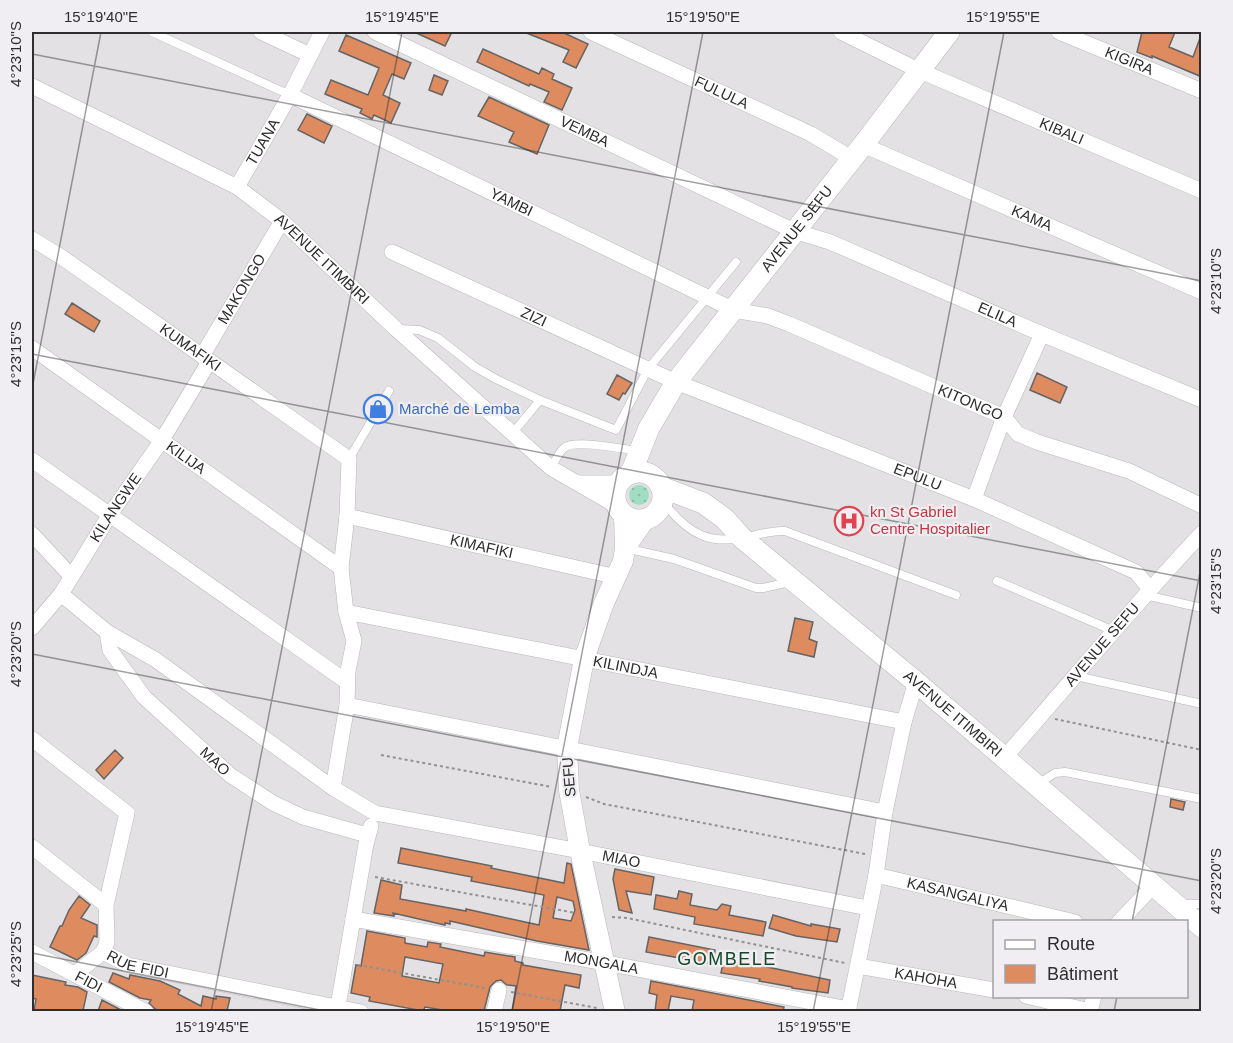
<svg xmlns="http://www.w3.org/2000/svg" width="1233" height="1043" viewBox="0 0 1233 1043" font-family="Arial,sans-serif">
<defs>
<pattern id="grass-dots" width="8" height="8" patternUnits="userSpaceOnUse" patternTransform="scale(1.5)"><rect width="8" height="8" fill="#a1ddc2"/><path d="M2 2h.1M6 6h.1" fill="none" stroke="#8bbea7" stroke-width="1.8" stroke-linecap="round"/></pattern>
</defs>
<rect width="100%" height="100%" fill="#e3e1e4"/>
<path fill="url(#grass-dots)" d="M629 495a10 10 0 1 1 20 0a10 10 0 1 1-20 0Z"/>
<path fill="#de8b60" stroke="#666362" stroke-width="1.5" fill-rule="evenodd" d="M414 32H452L445 46Z
M524 32H562L588 44 576 68 563 62 569 50Z
M1142 32H1175L1169 47 1193 57 1200 38 1202 39V77L1152 56V58L1137 52Z
M346 35 411 63 404 79 392 74 383 95 400 103 391 123 374 115 372 119 360 113 362 109 325 94 331 80 368 95 379 68 339 51Z
M483 49 539 74 542 68 554 74 552 79 572 88 562 110 544 102 549 92 530 84 529 86 477 62Z
M434 75 448 81 442 95 429 90Z
M489 97 549 125 537 154 509 142 514 132 478 116Z
M307 114 332 126 324 143 298 130Z
M72 303 100 321 94 332 65 314Z
M1037 373 1067 387 1060 403 1030 390Z
M617 375 632 383 625 394 623 393 619 400 607 394Z
M795 618 813 622 809 639 817 642 814 657 788 651Z
M115 750 123 758 104 779 96 770Z
M1171 799 1185 802 1183 810 1170 807Z
M401 848 492 866 491 868 564 883 567 863 571 864 589 950 537 941 450 921V924L445 923V925L393 913 394 916 374 913 381 880 402 885 400 899 466 911V909L539 925 544 895 471 881 472 877 398 863ZM557 897 573 901 575 910 571 921 553 918Z
M615 869 654 877 651 895 626 891 632 913 619 910 613 879Z
M679 891 692 894 690 905 717 910 722 904 731 906 729 915 766 922 763 936 694 924 695 917 654 909 656 895 677 899Z
M79 896 90 905 81 918 97 925V937L94 936 86 953 77 960 50 947 60 926H62L69 910Z
M773 915 811 926V924L840 929 837 942 796 936 769 928Z
M367 931 405 938V943L427 947 428 942 441 944 440 947 484 956 485 952 515 957V961L523 963V965L581 975 579 988 565 985 560 1011H512L516 986 507 985 501 980 496 981 490 987 484 1011H448L425 1007 423 1011 369 1001 370 997 351 993 356 965 361 966ZM405 957 443 964 439 983 402 976Z
M649 937 715 950 713 964 646 952Z
M724 958 830 980 828 993 792 988V987L759 981 760 979 721 973Z
M113 973 129 979 130 975 160 981 180 990 178 994 201 1006 203 996 216 999V996L230 998 227 1011H162L155 1009 149 1003 151 1000 140 998 109 982Z
M32 975 66 982 65 985 78 987 87 992 83 1011H34L36 999 32 998Z
M651 981 784 1007 783 1011H692L694 1000 671 996 668 1011H655L657 995 649 993Z
M102 1000 121 1010 120 1011H98Z"/>
<g fill="none" stroke-linecap="round" stroke-linejoin="round">
<g stroke="#b9b7ba" stroke-width="9">
<path id="service" d="M152 32 290 95
M398 329 419 330 438 338 475 367 496 379 540 400 616 430 648 369 736 262
M512 434 540 400
M349 459 389 391
M551 468C555 462 558 453 564 448 572 439 625 449 638 451
M668 508C690 534 709 544 743 538 758 535 770 530 785 531L956 595
M625 548 674 559 756 588H763L790 582
M997 581 1114 631
M1145 595 1202 608
M1076 676 1202 704
M1038 784 1055 773 1065 772 1202 799
M1182 904H1202"/>
</g>
<g stroke="#b9b7ba" stroke-width="16">
<g id="minor">
<path d="M261 32 310 55"/>
<path id="s1" d="M375 32 794 231 830 242 1042 334 1202 400"/>
<path id="s2" d="M591 32 811 134 851 158"/>
<path id="s3" d="M841 32 920 71 1202 191"/>
<path id="s4" d="M1059 32 1202 91"/>
<path id="s5" d="M32 86 237 187 282 221 396 329 551 468 617 506"/>
<path id="s6" d="M290 95 734 310 768 316 789 324 1004 417 1018 434 1037 442 1129 471 1202 506"/>
<path id="s7" d="M863 145 1202 292"/>
<path id="s8" d="M237 187 290 95 322 32"/>
<path id="s9" d="M32 239 63 258 349 459 347 516 341 568 346 612 354 641 348 671 347 705 333 788"/>
<path id="s10" d="M392 252 676 382 974 499 1136 572 1149 588"/>
<path id="s11" d="M32 348 341 568"/>
<path id="s12" d="M202 356 282 221"/>
<path d="M32 460 347 682"/>
<path d="M579 483H619"/>
<path d="M974 499 1004 417 1042 334"/>
<path id="s13" d="M347 516 617 577"/>
<path d="M32 534 71 576"/>
<path id="s14" d="M61 594 107 632 156 660 333 788 375 813 580 851 868 908"/>
<path id="s15" d="M346 612 904 722"/>
<path id="s16" d="M32 628 61 594 109 516 162 440 209 362"/>
<path id="s17" d="M107 632 110 650 144 697 230 775 273 803 303 817 367 835"/>
<path d="M347 705 885 812"/>
<path id="s18" d="M32 739 127 813 106 905 107 942 103 952 128 965 361 1012"/>
<path id="s19" d="M1004 758C1070 683 1133 606 1202 533"/>
<path d="M32 847 106 905"/>
<path id="s20" d="M876 875 1075 922"/>
<path id="s21" d="M353 919 606 963 849 1009"/>
<path d="M1119 922 1153 886"/>
<path id="s22" d="M32 952 146 1012"/>
<path id="s23" d="M858 966 994 990"/>
<path d="M75 974 103 952"/>
<path d="M1026 996 1090 1011"/>
<path d="M337 1012 366 844 371 826"/>
<path d="M494 1012 499 990"/>
<path d="M848 1012 876 875 885 812 904 722 916 682"/>
<path d="M1090 1012 1094 996"/>
</g>
</g>
<g stroke="#b9b7ba" stroke-width="21">
<path id="tertiary" d="M625 548 645 519
M615 1012 580 851 569 790 567 748 584 659 604 603 623 561 625 548 624 514"/>
</g>
<g stroke="#b9b7ba" stroke-width="22">
<g id="secondary">
<circle cx="639" cy="496" r="24"/>
<path id="s24" d="M631 473 649 428 676 382 863 145 949 32"/>
<path id="s25" d="M661 487 703 503 725 519 742 538 916 682 1202 927"/>
</g>
</g>
<path stroke="#919092" stroke-width="2" stroke-dasharray="3 3" stroke-linecap="butt" d="M1055 719 1202 750
M381 755 552 787
M586 797 604 804 865 854
M375 877 576 913
M612 917 627 918 845 963
M358 965 485 988
M511 992 597 1008"/>
<use href="#service" stroke="#fff" stroke-width="8"/>
<use href="#minor" stroke="#fff" stroke-width="15"/>
<use href="#tertiary" stroke="#fff" stroke-width="20"/>
<use href="#secondary" stroke="#fff" stroke-width="21"/>
</g>
<path fill="none" stroke="#2e2e2f" stroke-width="1.5" stroke-opacity="0.45" d="M32 54 1202 281M32 354 1202 581M32 389 101 32M32 654 1202 881M1132 922 1202 562M32 953 330 1012M211 1012 402 32M512 1012 703 32M813 1012 1004 32M1114 1012 1117 996"/>
<defs>
<g id="shop-ring" transform="scale(1.5)"><circle r="9.5" fill="#f0eef2" stroke="#3f7fe0" stroke-width="1.5"/><path d="M-5-2.5h2.3a2.7 3.5 0 0 1 5.4 0H5L5.5 6h-11ZM-1.5-2.5h3a1.5 2.3 0 0 0-3 0Z" fill="#3f7fe0"/></g>
<g id="hospital-ring" transform="scale(1.5)"><circle r="9.5" fill="#f0eef2" stroke="#e0444e" stroke-width="1.5"/><path d="M-5-5h3v3.5h4V-5h3V5h-3V1.5h-4V5h-3Z" fill="#e0444e"/></g>
</defs>
<g fill-rule="evenodd">
<use href="#shop-ring" x="378" y="409"/>
<use href="#hospital-ring" x="849" y="521"/>
</g>
<g text-anchor="middle" stroke-width="4.5" stroke-linejoin="round" paint-order="stroke">
<g font-size="15" fill="#2e2e2f" stroke="#f0eef2">
<text dy="5" stroke="none"><textPath href="#s4" startOffset="76">KIGIRA</textPath></text>
<text dy="5" stroke="none"><textPath href="#s2" startOffset="144">FULULA</textPath></text>
<text dy="5" stroke="none"><textPath href="#s1" startOffset="232">VEMBA</textPath></text>
<text dy="5" stroke="none"><textPath href="#s3" startOffset="242">KIBALI</textPath></text>
<text dy="5" stroke="none"><textPath href="#s8" startOffset="52">TUANA</textPath></text>
<text dy="5" stroke="none"><textPath href="#s6" startOffset="246">YAMBI</textPath></text>
<text dy="5" stroke="none"><textPath href="#s7" startOffset="184">KAMA</textPath></text>
<text dy="5" stroke="none"><textPath href="#s24" startOffset="297">AVENUE SEFU</textPath></text>
<text dy="5" stroke="none"><textPath href="#s5" startOffset="340">AVENUE ITIMBIRI</textPath></text>
<text dy="5" stroke="none"><textPath href="#s12" startOffset="78">MAKONGO</textPath></text>
<text dy="5" stroke="none"><textPath href="#s1" startOffset="684">ELILA</textPath></text>
<text dy="5" stroke="none"><textPath href="#s10" startOffset="156">ZIZI</textPath></text>
<text dy="5" stroke="none"><textPath href="#s9" startOffset="192">KUMAFIKI</textPath></text>
<text dy="5" stroke="none"><textPath href="#s6" startOffset="748">KITONGO</textPath></text>
<text dy="5" stroke="none"><textPath href="#s11" startOffset="189">KILIJA</textPath></text>
<text dy="5" stroke="none"><textPath href="#s10" startOffset="572">EPULU</textPath></text>
<text dy="5" stroke="none"><textPath href="#s16" startOffset="147">KILANGWE</textPath></text>
<text dy="5" stroke="none"><textPath href="#s13" startOffset="138">KIMAFIKI</textPath></text>
<text dy="5" stroke="none"><textPath href="#s19" startOffset="150">AVENUE SEFU</textPath></text>
<text dy="5" stroke="none"><textPath href="#s15" startOffset="285">KILINDJA</textPath></text>
<text dy="5" stroke="none"><textPath href="#s25" startOffset="372">AVENUE ITIMBIRI</textPath></text>
<text dy="5" stroke="none"><textPath href="#s17" startOffset="172">MAO</textPath></text>
<text transform="translate(569 777) rotate(-95)" y="5">SEFU</text>
<text dy="5" stroke="none"><textPath href="#s14" startOffset="634">MIAO</textPath></text>
<text dy="5" stroke="none"><textPath href="#s20" startOffset="84">KASANGALIYA</textPath></text>
<text dy="5" stroke="none"><textPath href="#s18" startOffset="300">RUE FIDI</textPath></text>
<text dy="5" stroke="none"><textPath href="#s21" startOffset="252">MONGALA</textPath></text>
<text dy="5" stroke="none"><textPath href="#s23" startOffset="69">KAHOHA</textPath></text>
<text dy="5" stroke="none"><textPath href="#s22" startOffset="64">FIDI</textPath></text>
</g>
<g font-size="15" fill="#366cbe" stroke="#f0eef2" text-anchor="start">
<text x="399" y="414">Marché de Lemba</text>
</g>
<g font-size="15" fill="#be3a42" stroke="#f0eef2" text-anchor="start">
<text x="870" y="517">kn St Gabriel<tspan x="870" dy="17">Centre Hospitalier</tspan></text>
</g>
<g font-size="18" letter-spacing="1.5" fill="#104827" stroke="#f0eef2">
<text x="727" y="965">GOMBELE</text>
</g>
</g>
<rect width="1233" height="1043" fill="none" stroke="#f0eef2" stroke-width="66"/>
<rect x="993" y="920" width="195" height="78" fill="#f0eef2" stroke="#a2a1a4" stroke-width="1.5"/>
<rect x="1005" y="940" width="30" height="9" fill="#ffffff" stroke="#a2a1a4" stroke-width="1.5"/>
<text x="1047" y="950" font-size="18" fill="#2e2e2f">Route</text>
<rect x="1005" y="965" width="30" height="18" fill="#de8b60" stroke="#a2a1a4" stroke-width="1.5"/>
<text x="1047" y="980" font-size="18" fill="#2e2e2f">Bâtiment</text>
<rect x="33" y="33" width="1167" height="977" fill="none" stroke="#2e2e2f" stroke-width="2"/>
<g font-size="15" text-anchor="middle" fill="#2e2e2f">
<text x="101" y="22">15°19'40"E</text>
<text x="402" y="22">15°19'45"E</text>
<text x="703" y="22">15°19'50"E</text>
<text x="1003" y="22">15°19'55"E</text>
<text transform="translate(16 54) rotate(-90)" y="5">4°23'10"S</text>
<text transform="translate(1216 281) rotate(-90)" y="5">4°23'10"S</text>
<text transform="translate(16 354) rotate(-90)" y="5">4°23'15"S</text>
<text transform="translate(1216 581) rotate(-90)" y="5">4°23'15"S</text>
<text transform="translate(16 654) rotate(-90)" y="5">4°23'20"S</text>
<text transform="translate(1216 881) rotate(-90)" y="5">4°23'20"S</text>
<text transform="translate(16 954) rotate(-90)" y="5">4°23'25"S</text>
<text x="212" y="1032">15°19'45"E</text>
<text x="513" y="1032">15°19'50"E</text>
<text x="814" y="1032">15°19'55"E</text>
</g>
</svg>
